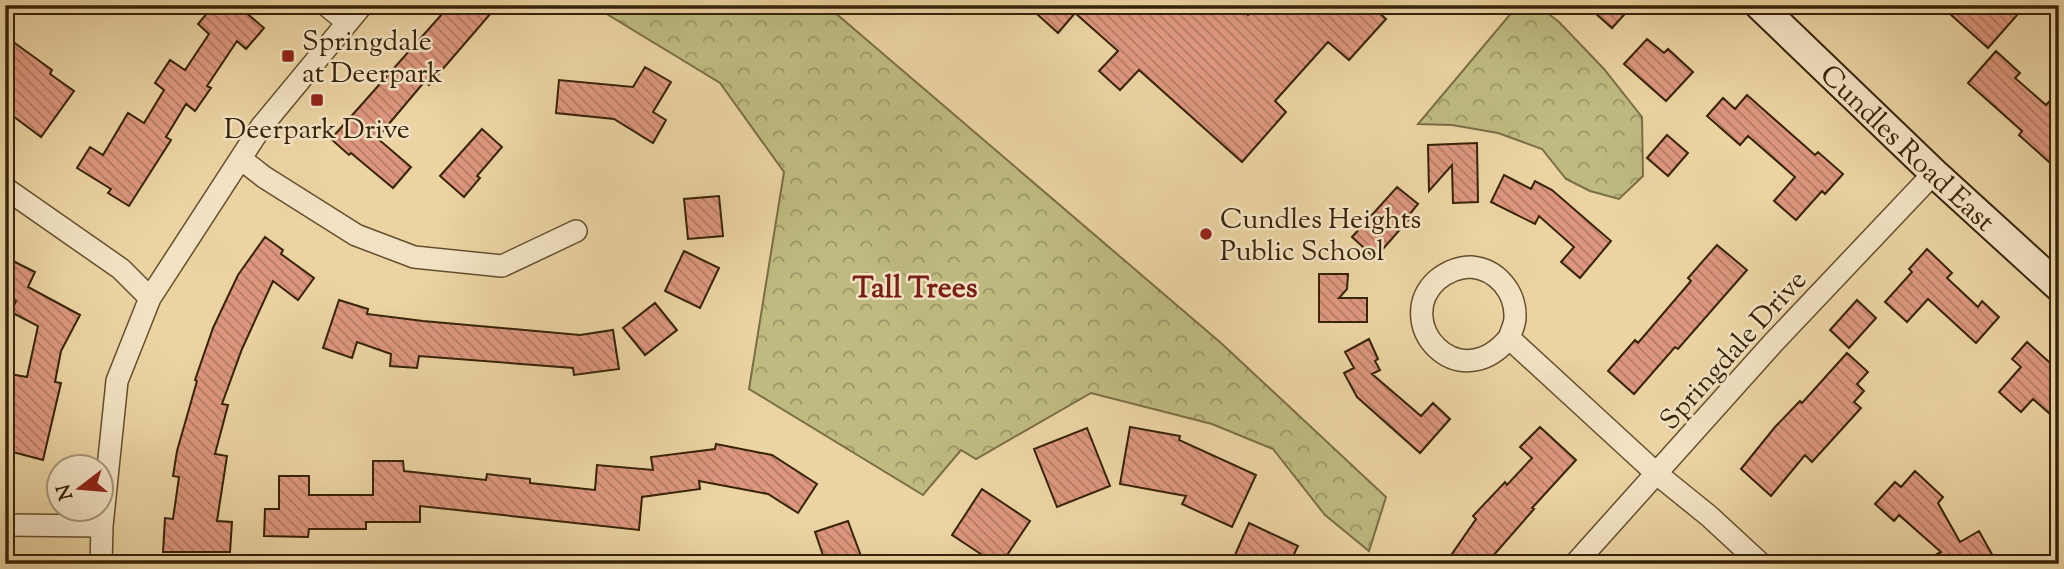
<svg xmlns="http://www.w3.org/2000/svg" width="2064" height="569" viewBox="0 0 2064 569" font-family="'Sorts Mill Goudy',serif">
<defs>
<pattern id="forest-crowns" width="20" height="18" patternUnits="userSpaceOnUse" patternTransform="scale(1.75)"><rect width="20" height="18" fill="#beba80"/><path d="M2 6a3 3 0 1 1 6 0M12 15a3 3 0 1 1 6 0" fill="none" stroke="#9b9767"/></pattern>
<pattern id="building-back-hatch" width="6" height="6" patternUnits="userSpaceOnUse" patternTransform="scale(1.75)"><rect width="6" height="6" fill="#dd977e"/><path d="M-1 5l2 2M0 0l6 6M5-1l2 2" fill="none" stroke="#b47b65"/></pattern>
</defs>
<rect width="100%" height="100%" fill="#ebd3a2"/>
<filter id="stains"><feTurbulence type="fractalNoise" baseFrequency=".00286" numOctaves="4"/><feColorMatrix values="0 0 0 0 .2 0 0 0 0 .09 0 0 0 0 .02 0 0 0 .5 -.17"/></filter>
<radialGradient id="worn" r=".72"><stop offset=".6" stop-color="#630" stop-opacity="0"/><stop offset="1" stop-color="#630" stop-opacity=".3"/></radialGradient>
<path fill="url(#forest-crowns)" stroke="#7a6e44" stroke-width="2" d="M592 5H826L1221 343 1386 497 1369 551 1325 515 1273 449 1212 424 1091 393 976 459 961 450 923 495 749 389 784 172 720 83Z
M1518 5H1537L1559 22 1604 69 1642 117 1643 176 1619 199 1590 191 1566 179 1542 149 1498 133 1452 125 1418 124Z"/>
<path fill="url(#building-back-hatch)" stroke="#372308" stroke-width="2" d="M214 5H237L264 28 246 49 237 41 207 86 211 88 195 111 186 104 166 137 171 140 129 206 108 193 111 189 77 168 90 147 103 155 128 113 144 123 164 90 155 83 170 60 185 70 209 34 198 24Z
M450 5H498L429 85 425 81 377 138 411 167 393 188 351 153 349 155 331 139Z
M1027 5H1238L1248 15 1257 5H1371L1386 19 1349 60 1328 42 1275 101 1286 112 1242 162 1139 70 1120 90 1099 71 1118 51 1075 13 1058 33Z
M1586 5H1633L1612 28Z
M1940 5H2026L1988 48Z
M5 36 52 70 50 74 74 91 41 137 5 110Z
M1647 39 1664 53 1668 49 1693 72 1666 101 1624 64Z
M1996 51 2020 73 2015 78 2046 105 2059 91V171L2019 135 2022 131 1968 83Z
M645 67 671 82 653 112 666 120 653 143 614 119 556 113 559 80 633 87Z
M1747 95 1815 155 1818 152 1843 174 1825 194 1822 191 1796 220 1774 201 1795 177 1748 136 1740 145 1707 116 1723 98 1735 109Z
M482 129 502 147 477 176 480 178 464 197 440 176Z
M1667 135 1688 153 1668 176 1647 158Z
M1477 143 1478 202 1453 203 1452 165 1429 191 1428 145Z
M1504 175 1531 189 1535 181 1552 190 1611 241 1580 278 1561 262 1574 247 1539 216 1535 224 1491 202Z
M1397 187 1418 204 1409 215 1411 217 1375 258 1352 237Z
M719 196 723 236 688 239 684 199Z
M265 237 283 250 281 254 314 278 298 300 273 281 242 349 222 404 228 405 215 454 227 456 217 521 232 522 230 552H163L165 518 173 519 179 477 173 476 177 451 197 381 195 380 213 328 238 275Z
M1717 245 1747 270 1678 349 1675 347 1634 394 1608 371 1635 340 1638 343 1691 281 1688 278Z
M1927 249 1952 273 1947 278 1962 292 1978 307 1982 301 1999 317 1976 343 1928 299 1907 322 1885 302 1912 272 1909 269Z
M684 251 719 268 700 308 665 291Z
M5 257 35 272 28 287 80 315 61 351 55 382 61 383 43 460 5 450V400L10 374 27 377 38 326 11 312 16 301 5 295Z
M1319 274H1348L1347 289 1339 298H1367V322H1319Z
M339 300 368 309 367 314 423 321 580 335 613 330 619 369 574 375 573 368 419 356 417 368 390 366 391 354 357 342 352 358 323 348Z
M1857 300 1876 318 1849 348 1830 330Z
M655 303 677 330 645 355 623 328Z
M1369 339 1378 359 1375 361 1380 370 1372 374 1421 416 1433 403 1450 419 1420 453 1357 397 1344 373 1354 368 1345 352Z
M2027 342 2059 371V422L2033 399 2021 412 1999 392 2021 367 2012 359Z
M1847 353 1868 372 1857 384 1864 391 1854 402 1861 408 1812 462 1805 455 1771 496 1741 469 1775 427 1800 401 1802 403Z
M1130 427 1180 436 1179 440 1256 475 1232 527 1182 504 1186 496 1120 484Z
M1540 427 1576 460 1532 508 1534 509 1486 564H1445L1476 519 1473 516 1505 482 1507 485 1532 458 1520 447Z
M1087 428 1110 486 1057 507 1034 449Z
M716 444 772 455 817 484 798 513 768 494 699 481 700 489 642 497 639 530 420 506V522H366V529H309L308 537 264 536 265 509H279V476H309V495H373V461H403L404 471 486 480 487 474 530 479V483L595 490 597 465 653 470 651 457 715 449Z
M1915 471 1943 497 1938 503 1960 542 1979 531 1993 556 1979 564H1919L1941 552 1899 515 1894 521 1875 504 1895 482 1901 487Z
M982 489 1030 521 1001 564H996L952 535Z
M848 521 864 564H826L815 532Z
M1249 523 1298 546 1289 564H1231Z"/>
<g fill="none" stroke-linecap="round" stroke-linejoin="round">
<g stroke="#644f2e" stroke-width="24">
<path id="street" d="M326 5 347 22
M241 159 264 177 356 235 414 257 502 266 576 231
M5 188 121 269 150 298
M1509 338C1511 332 1515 324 1515 318 1516 292 1497 269 1471 267 1458 267 1447 272 1437 280 1391 322 1458 399 1509 338L1657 474 1709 516 1761 564
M5 525 102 526
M101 564 102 526 117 381 150 298 261 127 362 5
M1575 564 1773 343 1934 173"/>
</g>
<g stroke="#372308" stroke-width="32">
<g id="secondary">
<path id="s1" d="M1759 5 1934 173 2059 287"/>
</g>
</g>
<use href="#street" stroke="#f2e2c3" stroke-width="21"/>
<use href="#secondary" stroke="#f2e2c3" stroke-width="28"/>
</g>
<g fill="#8f2418" stroke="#f2e2c3" stroke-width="2.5">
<rect x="281" y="49" width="14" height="14" rx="3.5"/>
<rect x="310" y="93" width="14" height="14" rx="3.5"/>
<circle cx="1206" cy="234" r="7"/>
</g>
<g text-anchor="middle" stroke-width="5" stroke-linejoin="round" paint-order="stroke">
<g font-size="28" fill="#372308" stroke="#f2e2c3" text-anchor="start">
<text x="302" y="50">Springdale<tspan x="302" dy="32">at Deerpark</tspan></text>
<text x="317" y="138" text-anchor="middle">Deerpark Drive</text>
<text x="1220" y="228">Cundles Heights<tspan x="1220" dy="32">Public School</tspan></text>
</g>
<g font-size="28" fill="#372308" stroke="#f2e2c3">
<text dy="10" stroke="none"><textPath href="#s1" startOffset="206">Cundles Road East</textPath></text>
<text transform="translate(1732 349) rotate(-48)" y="10">Springdale Drive</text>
</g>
<g font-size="30" font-weight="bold" fill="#7a1f14" stroke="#f2e2c3">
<text x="915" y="297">Tall Trees</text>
</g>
</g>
<rect width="2064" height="569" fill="none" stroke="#ebd3a2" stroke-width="28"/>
<rect x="7" y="7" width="2050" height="555" fill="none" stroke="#372308" stroke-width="3.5"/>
<rect x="14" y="14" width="2036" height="541" fill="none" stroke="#372308" stroke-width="2"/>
<g transform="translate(80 488) rotate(254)"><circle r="33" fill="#f2e2c3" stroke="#a79678" stroke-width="2"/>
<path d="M0-5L12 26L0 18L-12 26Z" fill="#8f2418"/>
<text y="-10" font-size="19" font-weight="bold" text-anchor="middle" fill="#372308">N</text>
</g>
<rect width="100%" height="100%" filter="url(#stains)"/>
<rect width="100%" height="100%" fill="url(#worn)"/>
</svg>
